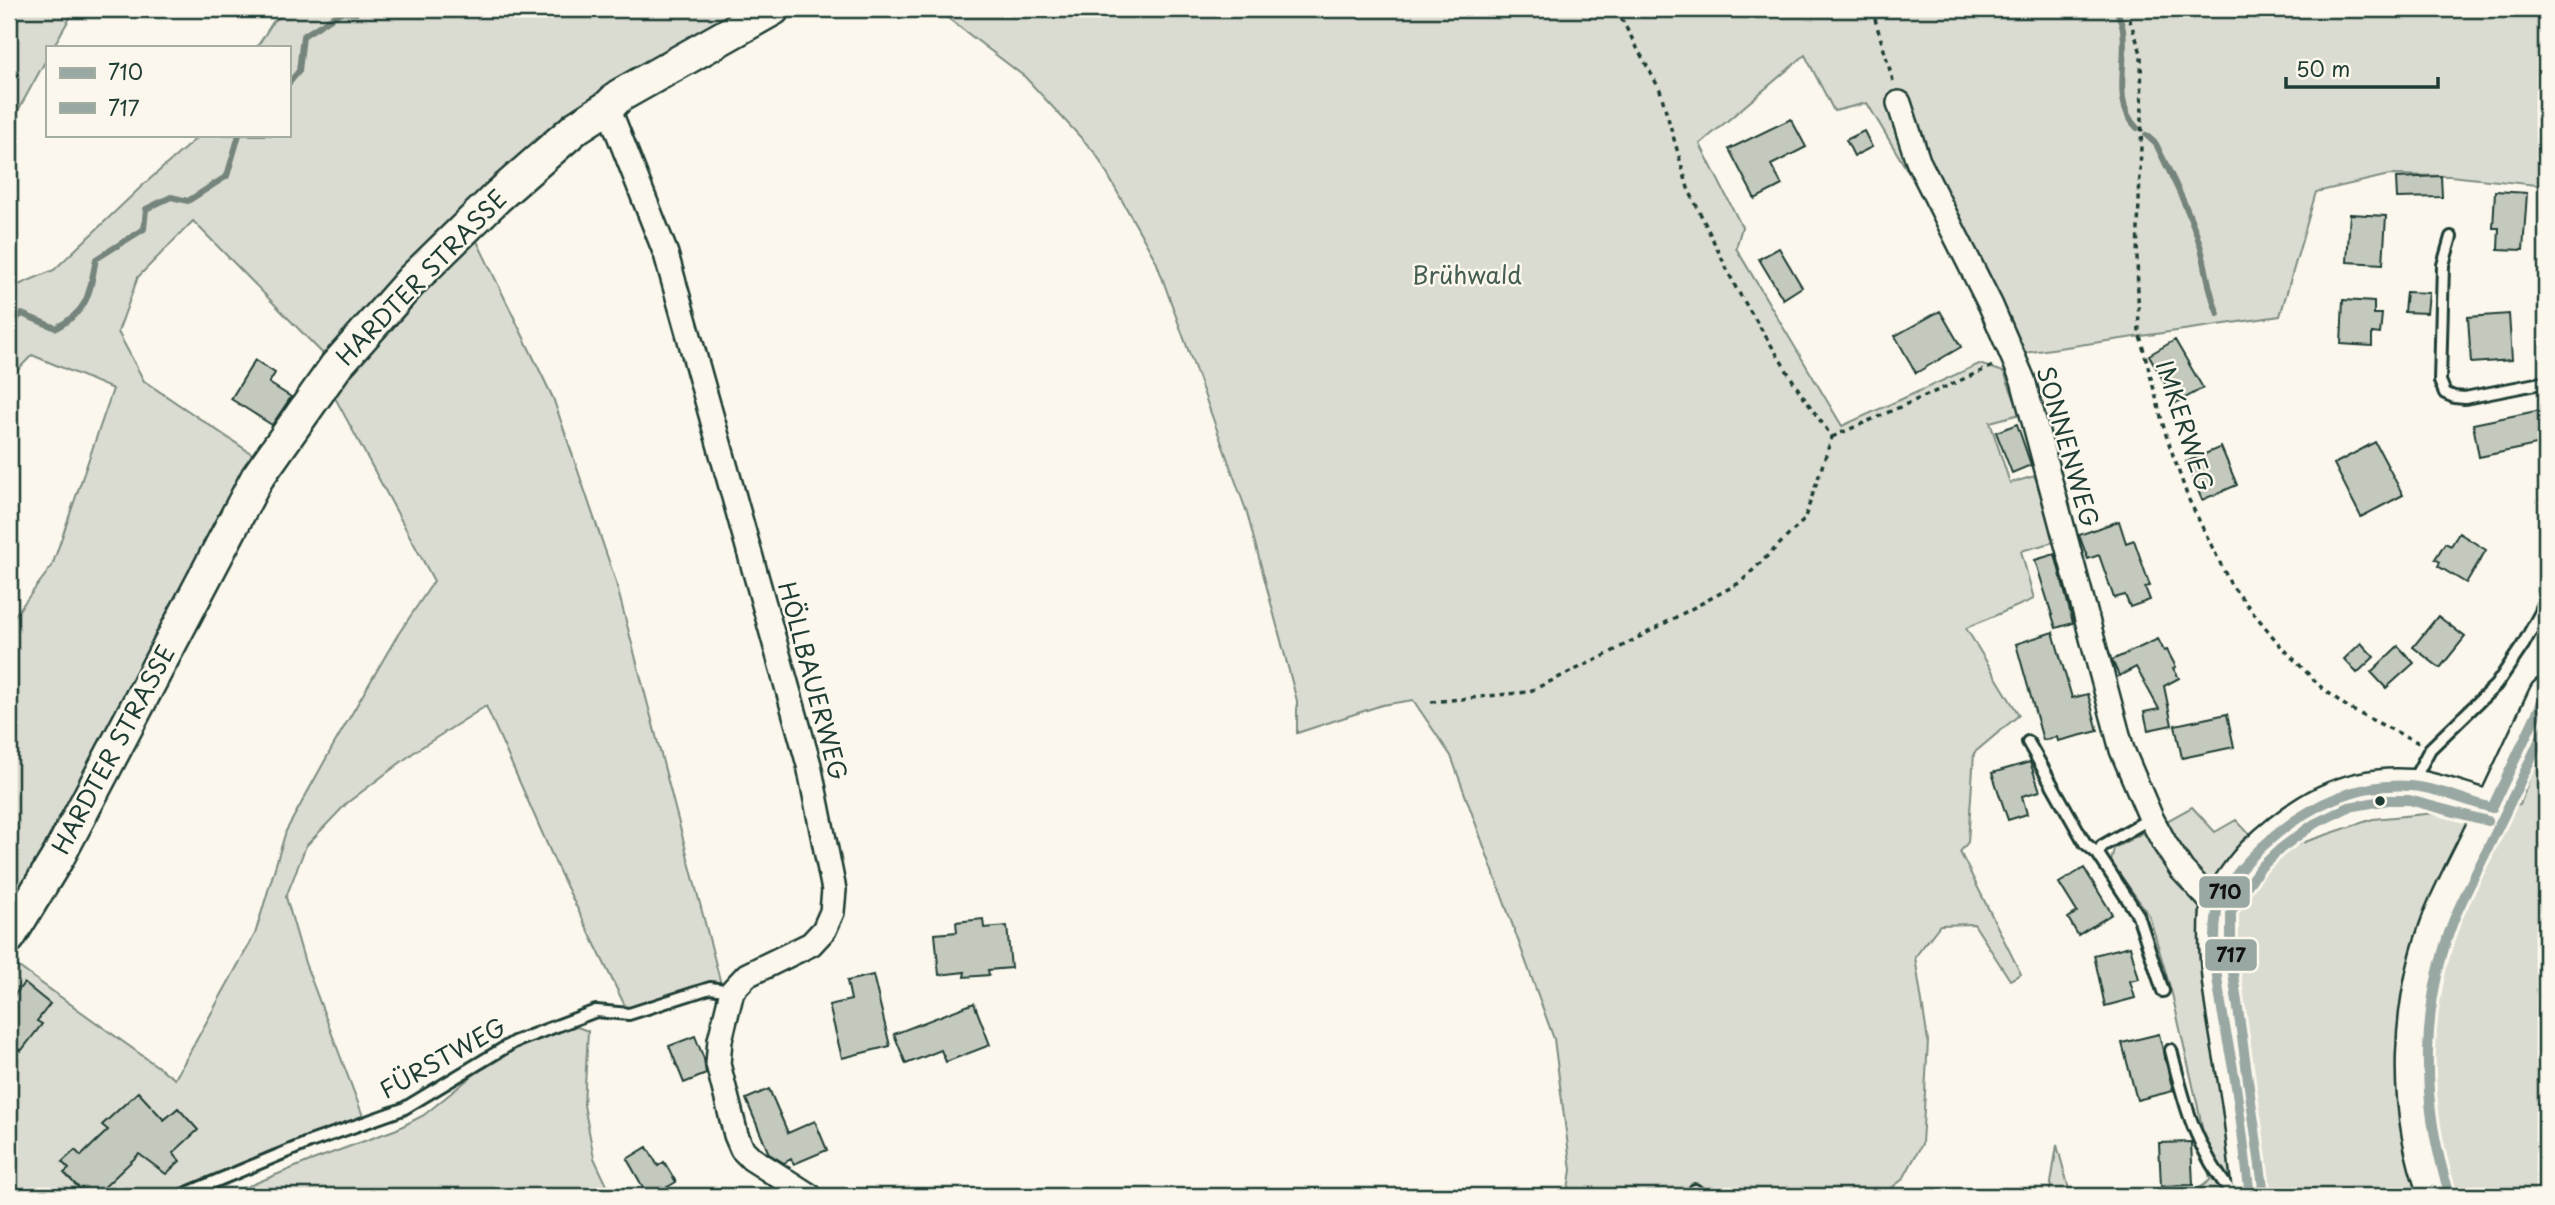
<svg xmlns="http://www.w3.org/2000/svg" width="2555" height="1205" viewBox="0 0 2555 1205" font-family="'Playpen Sans',sans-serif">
<rect width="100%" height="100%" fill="#fbf7ec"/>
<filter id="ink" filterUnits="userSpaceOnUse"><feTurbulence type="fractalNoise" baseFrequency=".0143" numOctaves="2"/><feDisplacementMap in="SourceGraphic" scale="14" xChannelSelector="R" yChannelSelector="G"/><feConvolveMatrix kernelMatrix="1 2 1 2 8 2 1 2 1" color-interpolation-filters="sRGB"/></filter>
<g filter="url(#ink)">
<path fill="#dbdcd1" stroke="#7d8c82" stroke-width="2" d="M9 9H75L53 47H47V58L9 127Z
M289 9H755L690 46 330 361 193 221 138 277 118 332 144 381 267 464 9 918V623L52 566 113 389 32 355 9 379V289L54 270 142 186 200 135H289V47H257L273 22Z
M936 9H2546V186L2450 176 2389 175 2316 192 2280 316 2017 354 1867 103 1834 111 1805 55 1700 144 1742 227 1736 248 1842 426 1979 364 2004 372 2020 414 1990 422 2010 483 2035 476 2054 542 2021 551 2034 599 1966 628 2019 715 1974 753 1968 842 1960 852 2021 974 2010 980 1974 924 1940 925 1915 957 1928 1041 1922 1144 1903 1179 1881 1196H1567L1571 1170 1554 1039 1451 756 1413 700 1382 705 1297 733V701L1247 513 1156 261 1096 154 1025 77Z
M475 237 553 398 615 579 721 984 629 1014 559 871 486 706 417 750 347 803 306 846 286 897 305 963 366 1124 272 1150 182 1188 188 1193 180 1196H9V960L175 1079 255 934 286 831 333 746 397 636 434 581 333 394Z
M2546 732V1196H2250L2226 912 2253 869 2287 848 2373 819 2520 805Z
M2192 807 2215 832 2236 820 2253 838 2213 884 2203 885 2161 824Z
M2148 830 2169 870 2208 919 2238 1196H2049L2057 1145 2069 1189 2190 1196 2210 1180 2200 1116 2172 994 2149 915 2111 862 2114 848Z
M572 1025 588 1031 584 1105 594 1158 612 1196H224L310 1161 397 1129 424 1115 514 1042Z"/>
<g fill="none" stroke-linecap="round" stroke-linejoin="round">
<path stroke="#74847b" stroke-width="6" d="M2116 9C2119 16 2122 23 2123 30 2128 63 2111 101 2137 128
M289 83 299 71 303 36 341 12 356 13 357 9
M2146 135 2156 144C2172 177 2189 209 2200 245 2207 268 2208 291 2218 314
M9 324 22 314 56 328C90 310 89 293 96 259L144 229 146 209 171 197 188 201 227 176 239 135"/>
</g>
<path fill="#c4c9be" stroke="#1f3d34" stroke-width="2" d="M1791 119 1806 147 1771 165 1782 185 1755 199 1729 149Z
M1864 131 1872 147 1854 156 1846 140Z
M2441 176 2442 197 2397 198 2396 178Z
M2495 191 2527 193 2523 250 2498 249 2499 228H2493Z
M2350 214 2386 216 2383 264 2347 262Z
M1779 248 1802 287 1783 299 1759 259Z
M2406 292 2429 293 2427 313 2404 312Z
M2343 300 2374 302V314H2382L2380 334 2372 333V346L2341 344Z
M1940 311 1961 347 1916 373 1895 336Z
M2509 314 2512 360 2471 363 2468 317Z
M2175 340 2203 388 2176 403 2149 355Z
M255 360 275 373 269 383 291 397 272 425 231 399Z
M2546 409V443L2479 457 2473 424Z
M2017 424 2031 465 2012 473 1996 432Z
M2375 442 2403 495 2361 517 2334 464Z
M2221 447 2237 485 2202 500 2186 462Z
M2119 521 2126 543 2134 540 2150 586 2145 587 2150 600 2130 607 2125 595 2114 598 2099 555 2088 559 2079 535Z
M2459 533 2486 550 2466 583 2438 566 2440 562 2435 559 2445 543 2451 546Z
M2055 554 2073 623 2056 628 2035 560Z
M2438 616 2465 637 2440 668 2413 647Z
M2053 632 2072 698 2088 694 2098 731 2058 741 2057 737 2043 740 2016 644Z
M2158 639 2164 651 2167 650 2176 667 2173 668 2179 678 2164 686 2172 725 2148 730 2144 712 2159 709 2136 667 2119 676 2112 660Z
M2361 643 2374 657 2357 673 2344 659Z
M2398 646 2414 663 2386 688 2371 672Z
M2227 714 2234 747 2182 758 2175 725Z
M2030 762 2040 791 2022 796 2027 814 2008 820 1992 773Z
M2084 868 2112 914 2078 935 2068 918 2077 912 2059 883Z
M983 919 984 928 1007 926 1011 968 988 970 989 975 964 977 965 972 939 975 935 934 957 932 956 922Z
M2130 946 2139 979 2130 981 2135 998 2105 1006 2094 955Z
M873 975 890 1046 842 1058 829 1005 851 1000 847 981Z
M24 983 50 1004 37 1021 42 1024 21 1051 9 1042V1002Z
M974 1003 990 1045 946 1062 941 1050 906 1064 894 1034Z
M2159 1034 2173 1091 2137 1100 2122 1043Z
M695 1036 704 1059 706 1074 684 1083 669 1046Z
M769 1089 788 1133 815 1121 827 1150 794 1164 791 1159 784 1163 769 1154 746 1099Z
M138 1092 164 1120 178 1108 198 1130 173 1153 180 1161 166 1174 139 1154 95 1196H87L64 1173 69 1169 62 1162 75 1150 81 1156 108 1130 102 1125Z
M2191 1142 2193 1185 2161 1186 2159 1143Z
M647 1147 658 1166 664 1162 676 1182 652 1196H648L627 1159Z"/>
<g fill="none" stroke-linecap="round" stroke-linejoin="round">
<g stroke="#1f3d34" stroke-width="16">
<path id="lane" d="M2451 237 2443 265 2440 381 2445 393 2454 397 2465 398 2546 382
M2028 742 2085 843 2098 854
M2412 783 2430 749 2496 685 2523 645 2541 612 2546 592
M2151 818 2102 846 2098 854 2138 915 2163 991
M2171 1050C2185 1107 2196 1149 2234 1196
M1695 1190 1702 1196
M180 1196 310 1142 403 1109 514 1042 596 1011 629 1014 710 988 732 991"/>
</g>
<g stroke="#1f3d34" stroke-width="28">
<path id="street" d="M1899 103 1918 161 1991 306 2023 380 2122 750 2151 818 2165 844 2182 870 2217 907
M608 107 666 254 809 765 834 890 832 912 824 930 811 944 747 975 732 991 720 1040 718 1064 736 1135 742 1149 752 1159 810 1196"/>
</g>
<g stroke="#1f3d34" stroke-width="37">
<path id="secondary" d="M9 937 58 857 257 478 336 366 412 280 497 197 577 127 608 107 619 96 773 9
M2250 1196C2246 1166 2243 1136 2239 1106 2230 1043 2212 976 2217 911 2218 898 2245 863 2254 854 2299 811 2346 781 2410 786 2432 788 2469 802 2492 808
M2436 1196C2402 1108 2407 1003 2441 915 2452 889 2465 864 2478 838 2501 791 2523 742 2546 694"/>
</g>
<path stroke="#1f3d34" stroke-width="3.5" stroke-dasharray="5 5" stroke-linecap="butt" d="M1872 9 1894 84
M2126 9 2141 53 2142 119 2137 256 2139 332 2165 432 2188 498 2231 585 2278 643 2322 688 2350 709 2419 743
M1832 437 1993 366
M1431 702 1528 692 1604 656 1741 582 1804 520 1832 437 1800 392 1736 288 1688 188 1660 90 1616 9
M2546 1092 2542 1127 2546 1137"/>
<use href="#lane" stroke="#fbf7ec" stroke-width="10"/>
<use href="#street" stroke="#fbf7ec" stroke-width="23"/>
<use href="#secondary" stroke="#fbf7ec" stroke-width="32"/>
<g stroke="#fbf7ec" stroke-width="16">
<path id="bus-1" d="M2492 808 2546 694
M2250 1196C2245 1157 2241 1118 2235 1080 2226 1026 2209 966 2217 911 2220 890 2247 861 2262 847 2303 809 2352 782 2410 786 2438 788 2465 801 2492 808"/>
</g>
<g stroke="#fbf7ec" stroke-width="16">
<path id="bus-2" d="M2449 1192C2420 1102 2420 1008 2454 919 2465 893 2479 868 2491 842 2510 804 2528 765 2546 726
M2264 1194 2231 959V913L2239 897 2260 868 2280 849 2314 824 2349 807 2388 800H2409L2488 821"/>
</g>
<use href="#bus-1" stroke="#9aa8a4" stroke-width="10"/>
<use href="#bus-2" stroke="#9aa8a4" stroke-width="10"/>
</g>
</g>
<circle fill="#1f3d34" stroke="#fbf7ec" stroke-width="2.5" cx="2380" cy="801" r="6"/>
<g text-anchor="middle" stroke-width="5" stroke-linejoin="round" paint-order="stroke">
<g font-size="24" fill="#455d53" stroke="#fbf7ec">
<text x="1467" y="284">Brühwald</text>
</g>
<g font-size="24" fill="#1f3d34" stroke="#fbf7ec">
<text transform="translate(422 278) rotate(-46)" y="8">HARDTER STRASSE</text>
<text transform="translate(2184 426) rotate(72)" y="8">IMKERWEG</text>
<text transform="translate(2067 447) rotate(74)" y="8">SONNENWEG</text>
<text transform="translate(812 681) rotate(75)" y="8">HÖLLBAUERWEG</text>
<text transform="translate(114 750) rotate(-62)" y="8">HARDTER STRASSE</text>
<text transform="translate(443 1059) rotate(-29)" y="8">FÜRSTWEG</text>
</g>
</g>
<g stroke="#fbf7ec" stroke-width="2.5">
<rect x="2198" y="875" width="53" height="34" rx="7" fill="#9aa8a4"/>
<rect x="2204" y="938" width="54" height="34" rx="7" fill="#9aa8a4"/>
</g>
<g font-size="19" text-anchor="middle" font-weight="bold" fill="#111">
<text x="2225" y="899">710</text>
<text x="2231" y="962">717</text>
</g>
<rect width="2555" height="1205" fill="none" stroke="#fbf7ec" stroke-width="35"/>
<rect x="18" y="18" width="2520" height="1170" fill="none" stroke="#1f3d34" stroke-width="2.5" filter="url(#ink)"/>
<rect x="46" y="46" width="245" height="91" fill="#fbf7ec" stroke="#a3ada2" stroke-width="2"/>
<rect x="60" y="68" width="35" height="10" fill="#9aa8a4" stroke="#a3ada2" stroke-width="2"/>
<text x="108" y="80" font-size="21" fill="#1f3d34">710</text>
<rect x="60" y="103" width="35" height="10" fill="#9aa8a4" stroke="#a3ada2" stroke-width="2"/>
<text x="108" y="116" font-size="21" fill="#1f3d34">717</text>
<path d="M2286 77v10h152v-10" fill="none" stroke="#1f3d34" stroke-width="3.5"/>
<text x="2296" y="77" font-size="21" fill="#1f3d34" stroke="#fbf7ec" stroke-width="5" paint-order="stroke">50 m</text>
</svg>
